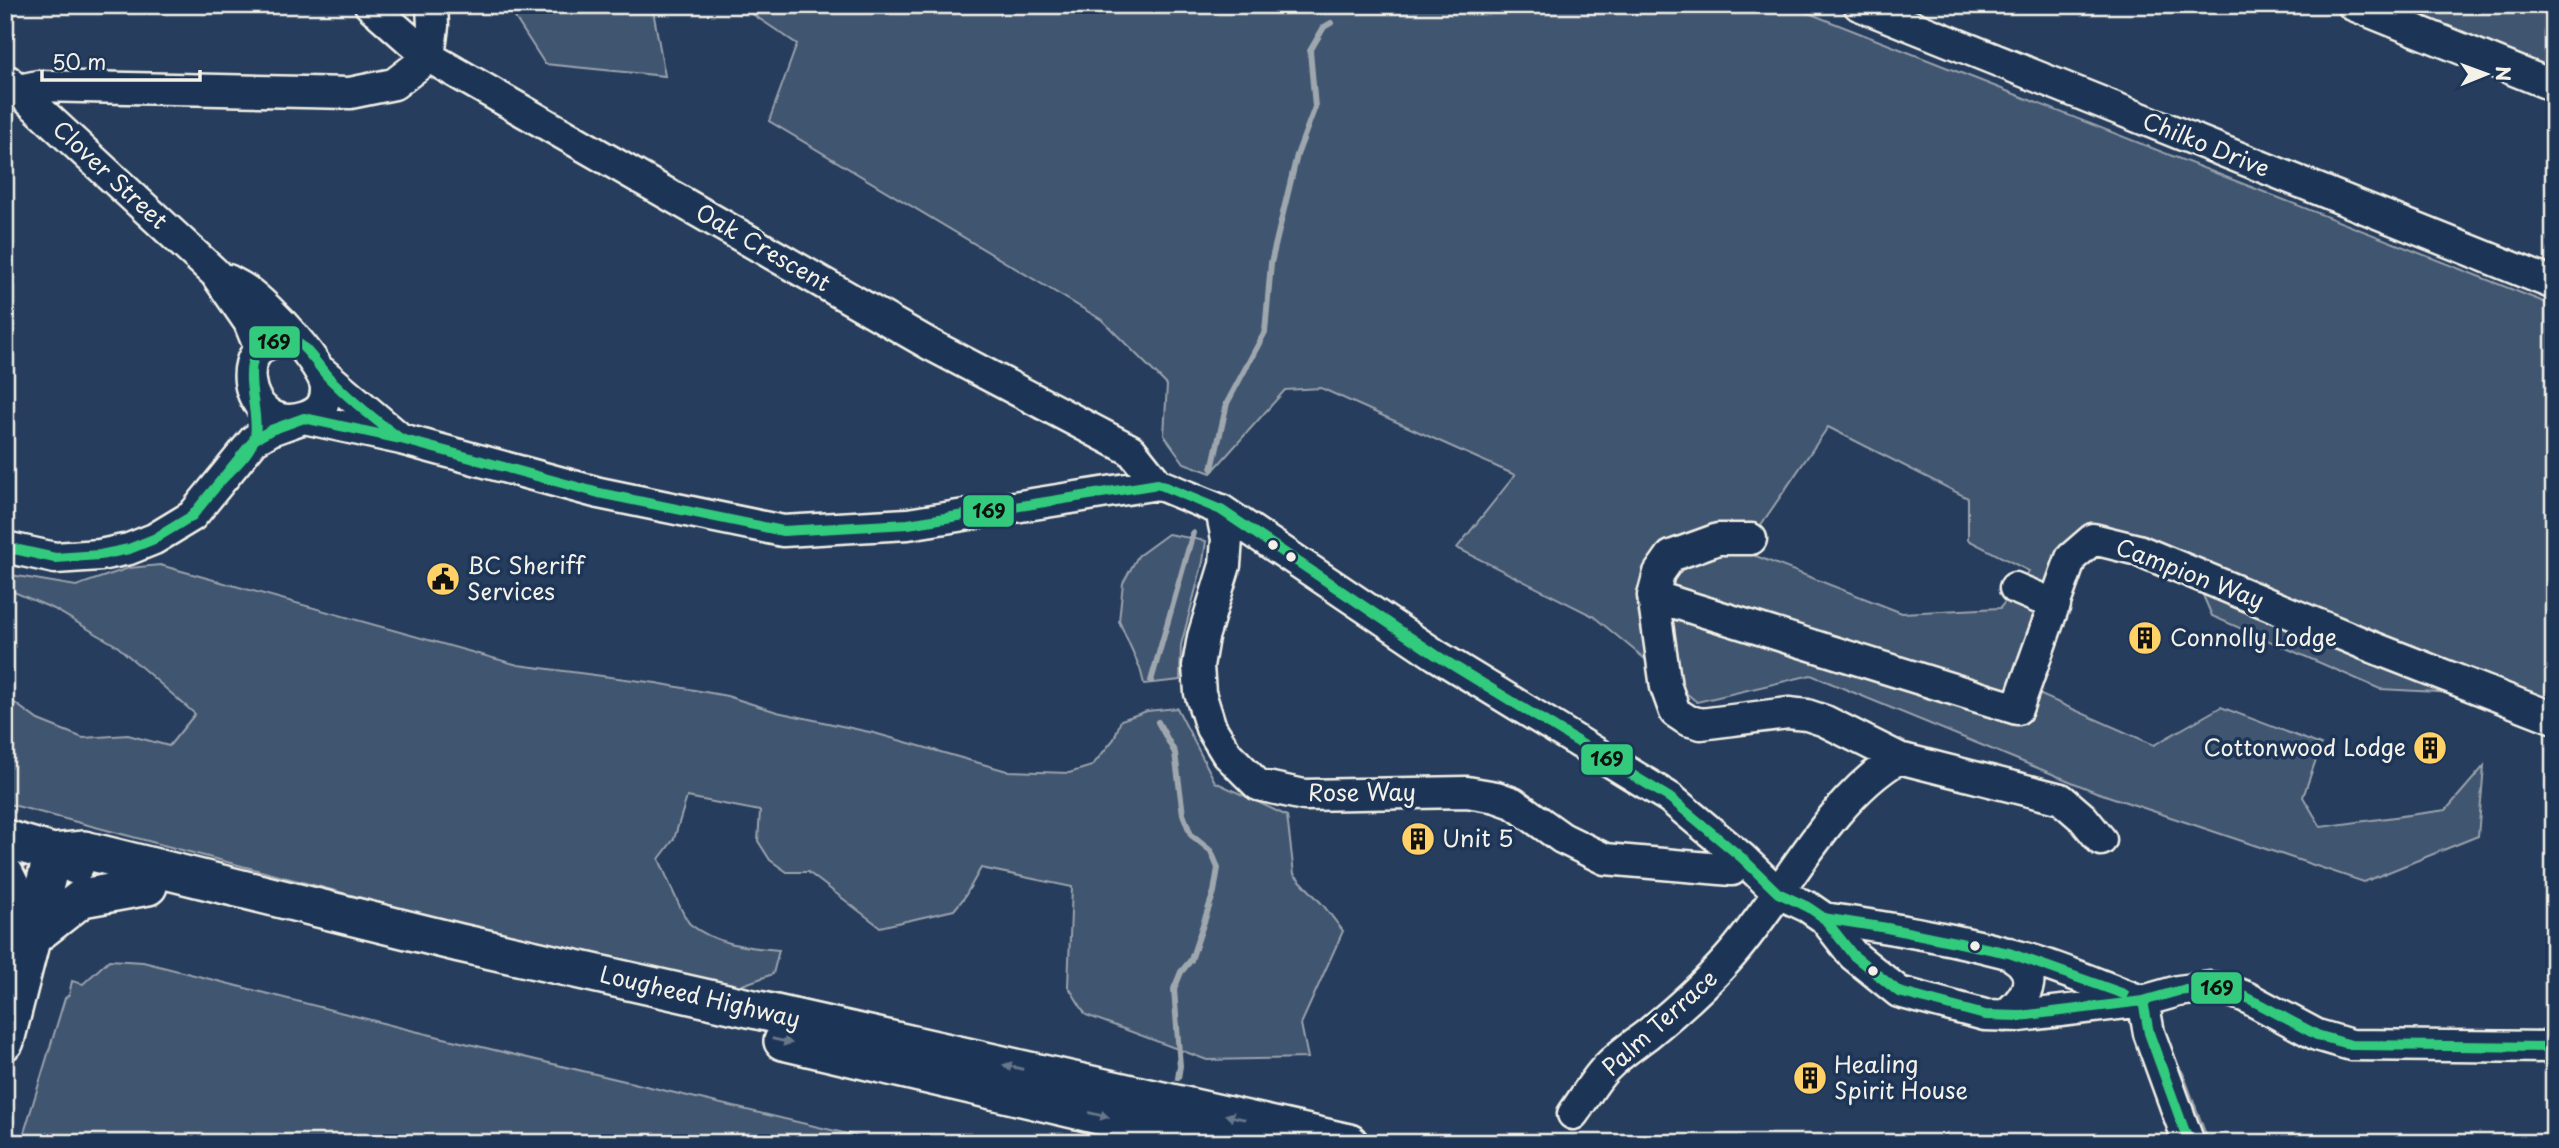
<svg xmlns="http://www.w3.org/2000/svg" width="2559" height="1148" viewBox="0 0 2559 1148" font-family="'Playpen Sans',sans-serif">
<rect width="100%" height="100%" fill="#263d5d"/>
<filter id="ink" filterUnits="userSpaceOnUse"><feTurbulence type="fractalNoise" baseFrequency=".0143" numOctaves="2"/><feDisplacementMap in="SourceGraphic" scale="14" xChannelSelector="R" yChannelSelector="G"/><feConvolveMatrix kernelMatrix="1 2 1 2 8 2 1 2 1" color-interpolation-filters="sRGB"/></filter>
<g filter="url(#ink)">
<path fill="#40546f" stroke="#9aa2ac" stroke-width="2" fill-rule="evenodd" d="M507 5H652L665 76 545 64Z
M739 5H1788L2554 306V724L2476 694 2380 689 2212 616 2196 579 2098 532 2057 570 2034 692 2154 745 2221 707 2321 745 2303 797 2321 827 2446 810 2484 766 2478 836 2364 882 2096 792 1811 675 1697 702 1593 616 1457 548 1515 475 1321 388 1285 390 1211 473 1184 463 1164 435 1167 385 1102 320 769 121 797 44ZM1828 427 1968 498V540L2029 571 2000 608 1902 613 1743 551Z
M2388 5H2554V68L2531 63Z
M1168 534 1206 541 1203 562 1181 645 1180 680 1144 684 1140 668 1119 621 1123 583 1138 556Z
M160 565 518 665 656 683 727 696 777 712 874 733 1007 771 1069 773 1092 766 1114 739 1121 720 1147 711 1177 708 1215 782 1287 816 1294 874 1323 905 1343 931 1301 1024 1308 1058 1207 1060 1086 1015 1068 986 1072 887 981 868 964 898 954 910 880 927 808 872H787L770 860 758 841 760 811 687 797 674 839 659 859C665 872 682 916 690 924 714 944 750 948 779 950L773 974 734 988 613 957 441 919 5 803V696L38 720 83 738 128 735 169 746 195 714 117 646 54 609 9 590 5 586V574L76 586 129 568Z
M109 960 143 962 410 1030 886 1143H21L65 998 69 995 72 981 83 984Z
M2167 1048 2183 1073 2209 1143H2202Z"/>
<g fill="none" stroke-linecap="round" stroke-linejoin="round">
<path stroke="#9fa7ae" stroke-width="6" d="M1212 469 1227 403 1265 332 1271 263 1297 155 1315 107 1310 51 1324 27 1331 23
M1151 681 1193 533
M1158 722 1175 753 1183 814 1191 835 1211 851 1218 868 1214 892 1191 960 1181 972 1174 989 1180 1066 1178 1078"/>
<g stroke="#f4f1e8" stroke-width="35">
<path id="minor" d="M370 5 429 57 931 345 1131 450 1158 484
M1859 5 2554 284
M2353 5 2554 86
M8 81 215 273 249 322 260 349
M19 90 38 86 350 93 394 84 429 57 433 26 432 5
M228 280C235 284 242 287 247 291 267 305 326 366 326 389 326 403 320 412 306 417 241 440 224 323 299 344
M322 372 396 435
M1221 510 1227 539 1225 565 1203 637 1198 666 1200 693 1211 728 1227 754 1258 785 1304 795 1467 792 1496 797 1513 803 1562 838 1605 859 1732 870 1742 858
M5 547 55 558 100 555 129 549 154 539 192 516 254 440 271 430 304 418 401 439 599 493 783 531 908 524 1158 484 1221 510 1436 655 1670 798 1742 858 1778 893 1808 907 1824 918 1853 955 1899 992 1985 1015 2020 1016 2143 1001 2178 991 2210 987 2225 989 2246 997 2317 1035 2351 1045 2554 1047
M2015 588 2055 605
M1653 596 2017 709 2071 558 2093 539 2138 550 2367 645 2554 718
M1899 758 2061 799 2083 818 2101 840
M1824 918C1891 928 1960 939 2025 958 2063 969 2099 985 2136 999
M2143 1001 2149 1033 2189 1143
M2004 1016C2019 1005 2039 983 2022 964 2019 960 2013 957 2009 953
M1573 1114C1584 1099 1594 1080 1607 1067 1619 1054 1635 1044 1649 1033 1677 1010 1703 987 1727 960 1783 898 1827 800 1899 758L1825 721 1807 715 1788 713 1701 724 1687 720 1675 712 1666 687 1653 596 1659 573 1671 556 1718 539H1751"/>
</g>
<g stroke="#f4f1e8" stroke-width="42">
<path id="major" d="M5 839 53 853 75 865
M53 853 84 850 92 852 460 943 1349 1143
M5 875 26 917 31 938
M31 938 82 898 148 886
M5 1041 53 853
M783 1041 1218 1143"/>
</g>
<use href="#minor" stroke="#1d3557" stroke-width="30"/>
<use href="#major" stroke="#1d3557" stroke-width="37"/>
<g stroke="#1d3557" stroke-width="16">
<path id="bus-1" d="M219 483C230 470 251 454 255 436 261 407 231 350 277 341 286 339 296 341 303 347 313 356 321 370 331 380 352 401 376 421 401 439
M5 547 55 558 100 555 129 549 154 539 192 516 254 440 271 430 304 418 401 439 599 493 783 531 908 524 1158 484 1221 510 1436 655 1670 798 1742 858 1778 893 1808 907 1824 918 1853 955 1899 992 1985 1015 2020 1016 2143 1001 2178 991 2210 987 2225 989 2246 997 2317 1035 2351 1045 2554 1047
M1823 918 1887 928 2009 953 2124 994
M2143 1001 2149 1033 2189 1143"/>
</g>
<use href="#bus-1" stroke="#33ca7d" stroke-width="10"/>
</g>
<defs><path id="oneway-solid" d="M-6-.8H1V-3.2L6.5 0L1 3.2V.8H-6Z" transform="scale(1.75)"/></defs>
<g fill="#68778a">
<use href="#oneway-solid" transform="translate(782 1041) rotate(13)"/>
<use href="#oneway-solid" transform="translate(1013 1067) rotate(-167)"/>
<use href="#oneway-solid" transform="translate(1099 1115) rotate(13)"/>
<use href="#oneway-solid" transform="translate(1235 1117) rotate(-167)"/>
</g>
</g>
<defs>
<g id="civic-disc" transform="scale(1.75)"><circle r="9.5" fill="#ffd166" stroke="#1d3557"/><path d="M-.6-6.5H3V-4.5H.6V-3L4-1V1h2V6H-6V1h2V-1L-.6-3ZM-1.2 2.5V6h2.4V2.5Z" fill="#111"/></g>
<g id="building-disc" transform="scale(1.75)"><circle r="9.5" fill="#ffd166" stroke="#1d3557"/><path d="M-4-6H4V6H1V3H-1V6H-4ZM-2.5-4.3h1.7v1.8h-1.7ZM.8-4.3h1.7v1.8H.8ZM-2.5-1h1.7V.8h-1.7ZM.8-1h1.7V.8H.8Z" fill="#111"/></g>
</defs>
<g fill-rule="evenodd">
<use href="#civic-disc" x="443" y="579"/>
<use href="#building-disc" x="2145" y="638"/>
<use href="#building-disc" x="2430" y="748"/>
<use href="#building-disc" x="1418" y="839"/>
<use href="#building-disc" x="1810" y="1078"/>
</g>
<g fill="#f4f1e8" stroke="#1d3557" stroke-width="2.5">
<circle cx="1273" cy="545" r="6"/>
<circle cx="1291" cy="557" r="6"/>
<circle cx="1975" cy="946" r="6"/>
<circle cx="1873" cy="971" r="6"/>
</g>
<g text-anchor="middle" stroke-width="7" stroke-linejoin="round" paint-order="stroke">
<g font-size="23" fill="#f4f1e8" stroke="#1d3557">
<text transform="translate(2206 145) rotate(22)" y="8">Chilko Drive</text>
<text transform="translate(110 175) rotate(43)" y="8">Clover Street</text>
<text transform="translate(763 248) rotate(30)" y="8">Oak Crescent</text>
<text transform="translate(2190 574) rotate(21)" y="8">Campion Way</text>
<text x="1362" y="801">Rose Way</text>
<text transform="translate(700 997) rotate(13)" y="8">Lougheed Highway</text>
<text transform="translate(1660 1023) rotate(-42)" y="8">Palm Terrace</text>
</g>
<g font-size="23" fill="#f4f1e8" stroke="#1d3557" text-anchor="start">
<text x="467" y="574">BC Sheriff<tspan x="467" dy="26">Services</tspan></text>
<text x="2170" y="646">Connolly Lodge</text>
<text x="2406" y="756" text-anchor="end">Cottonwood Lodge</text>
<text x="1442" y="847">Unit 5</text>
<text x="1834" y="1073">Healing<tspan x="1834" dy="26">Spirit House</tspan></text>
</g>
</g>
<g stroke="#1d3557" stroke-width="2.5">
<rect x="248" y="325" width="53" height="34" rx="7" fill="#33ca7d"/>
<rect x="962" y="494" width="53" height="34" rx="7" fill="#33ca7d"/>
<rect x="1580" y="743" width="54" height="33" rx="7" fill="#33ca7d"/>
<rect x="2190" y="971" width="53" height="34" rx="7" fill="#33ca7d"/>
</g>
<g font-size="19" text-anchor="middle" font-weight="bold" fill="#111">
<text x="274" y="349">169</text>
<text x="989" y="518">169</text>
<text x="1607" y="766">169</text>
<text x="2217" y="995">169</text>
</g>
<rect width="2559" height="1148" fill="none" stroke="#1d3557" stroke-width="28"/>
<rect x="14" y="14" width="2531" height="1120" fill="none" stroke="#f4f1e8" stroke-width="2.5" filter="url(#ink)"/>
<g transform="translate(2486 74) rotate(89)" stroke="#1d3557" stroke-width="5" paint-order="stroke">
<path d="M0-5L12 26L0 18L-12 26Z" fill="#f4f1e8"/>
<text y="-10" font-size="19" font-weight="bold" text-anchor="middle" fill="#f4f1e8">N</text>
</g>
<path d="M42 70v10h158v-10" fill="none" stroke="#f4f1e8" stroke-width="3.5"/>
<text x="52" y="70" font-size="21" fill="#f4f1e8" stroke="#1d3557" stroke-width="5" paint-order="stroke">50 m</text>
</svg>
